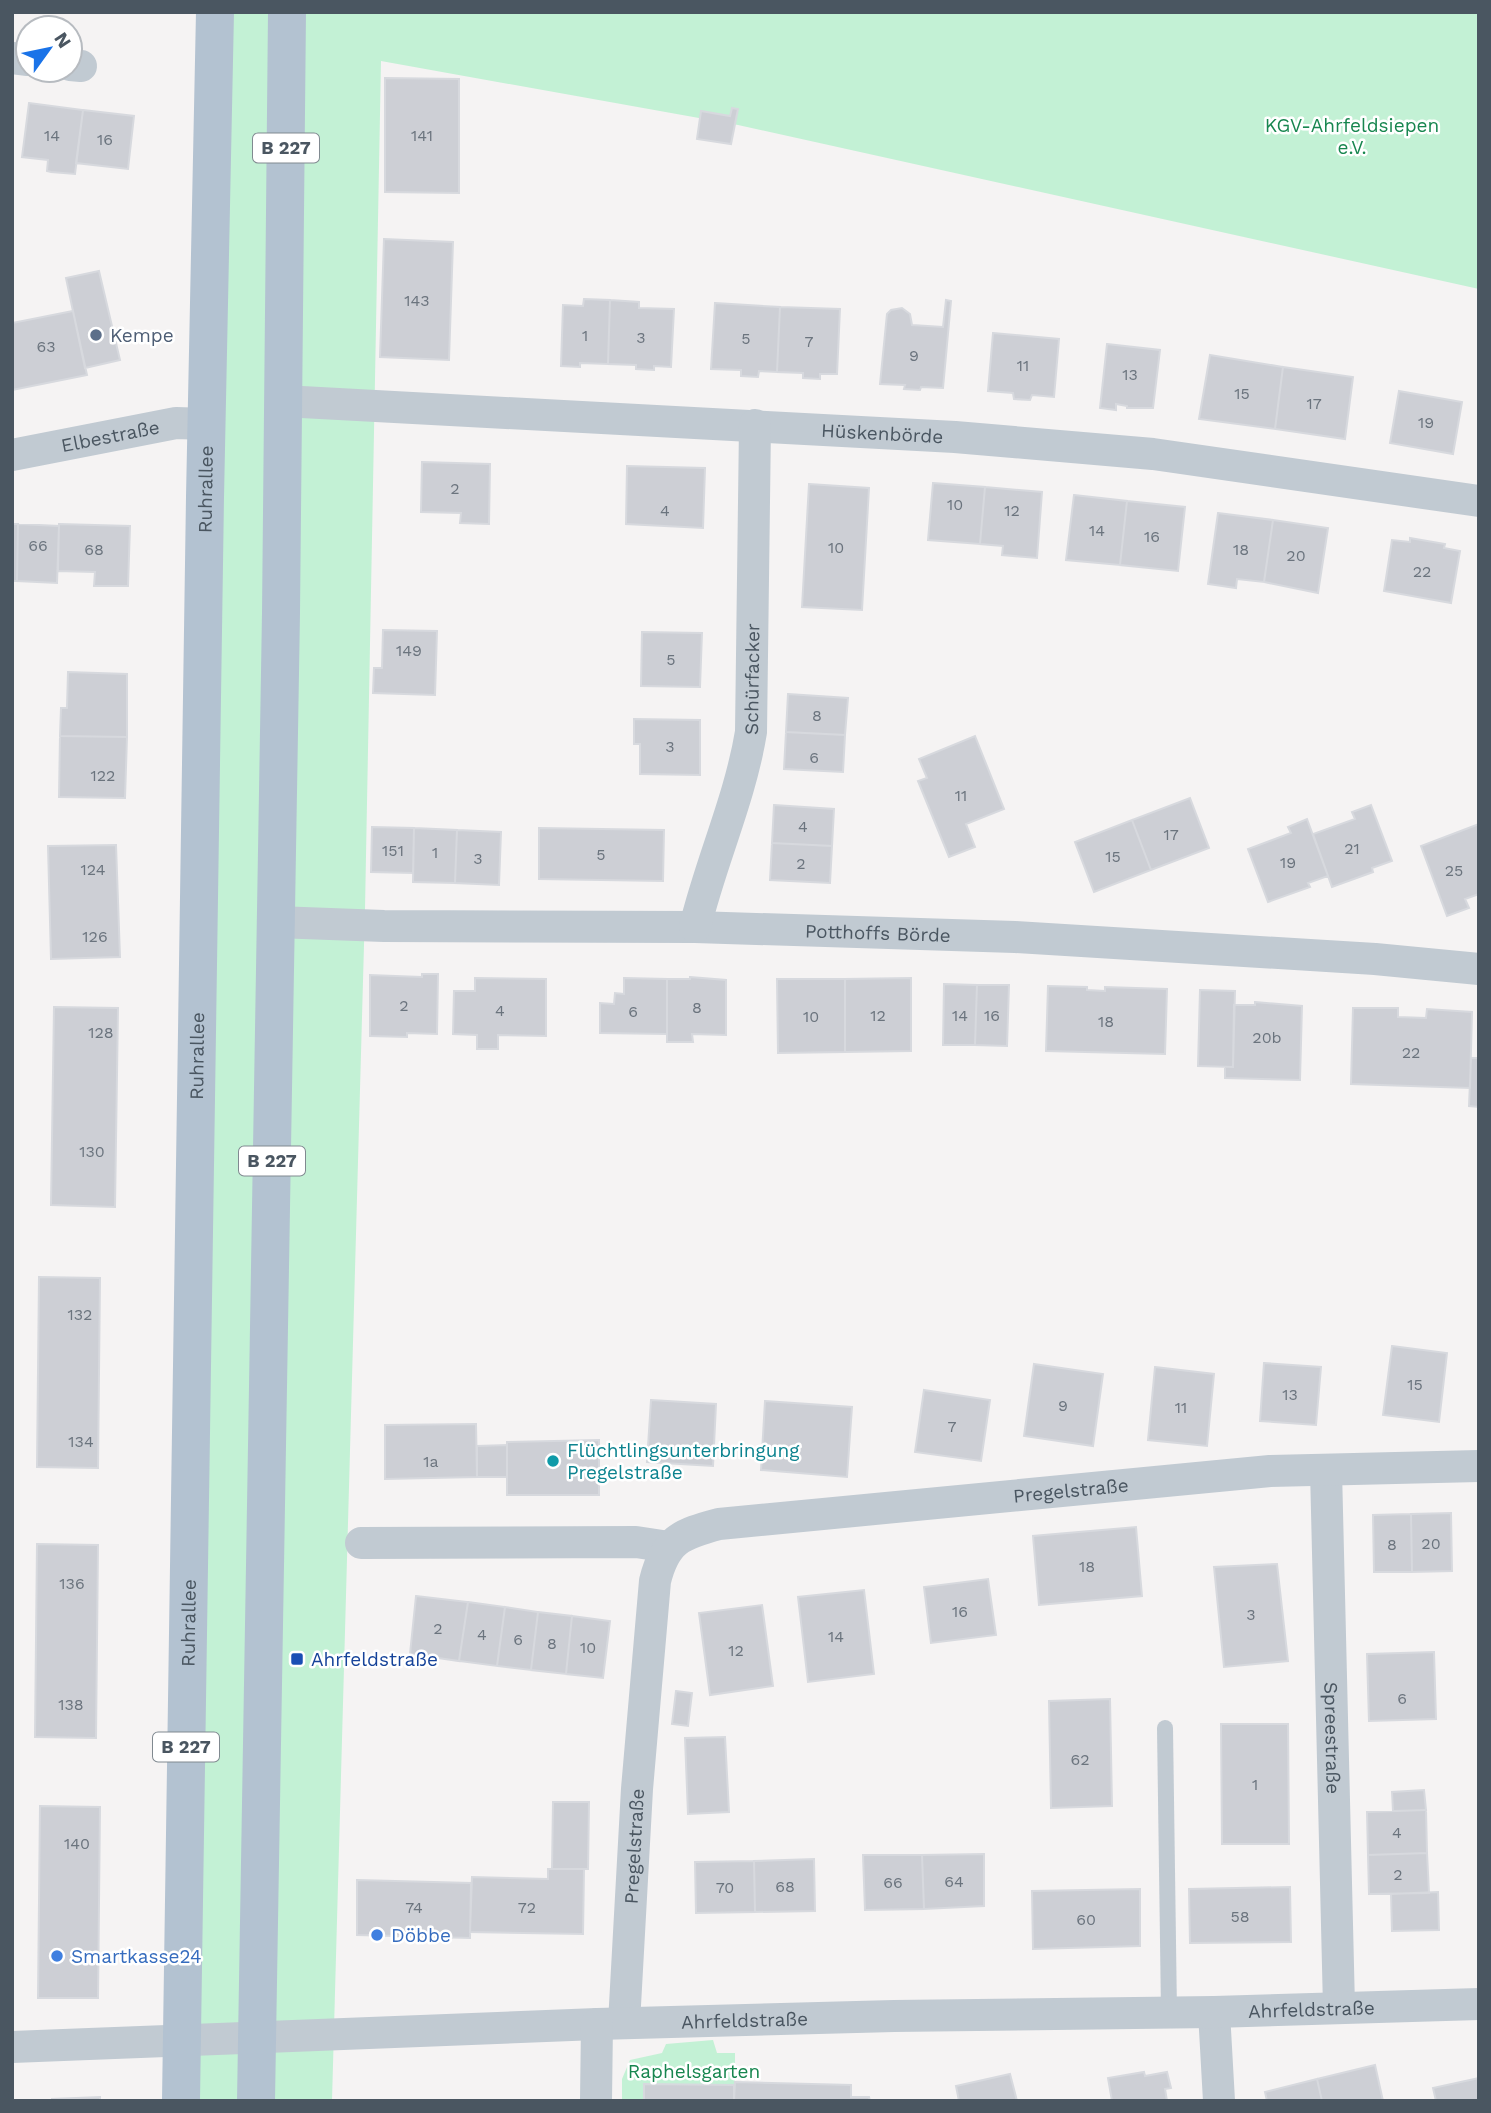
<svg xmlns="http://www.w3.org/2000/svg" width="1491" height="2113" viewBox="0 0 1491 2113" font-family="'Work Sans',sans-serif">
<rect width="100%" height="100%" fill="#f5f3f3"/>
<path fill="#c3f1d5" d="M216 12H1479V289L738 125 381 61 365 909 332 2101H183Z
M713 2040 717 2053H735V2101H622V2079L630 2060 662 2053 666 2044Z"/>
<path fill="#cdcfd5" stroke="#d7d9de" stroke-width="2" d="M385 78 459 79V193L385 192Z
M29 103 83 110 75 174 51 172 47 171 48 160 22 157Z
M732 108 738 109 731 144 697 139 701 111 730 116Z
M83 110 134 116 128 169 76 163Z
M384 239 453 242 449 360 380 357Z
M99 271 120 360 85 368 66 278Z
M584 299 610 300 608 364 580 363V367L561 366 563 305 583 306Z
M610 300 639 302V308L674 309 671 367 654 366V370L636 369V365L608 364Z
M946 300 951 301 943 388 921 387 920 390 904 389 905 385 880 384 887 314 891 310 902 308 910 314 912 325 943 327Z
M715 303 780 307 777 372 759 371 758 377 741 376V370L711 369Z
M780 307 840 309 837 374H820V379L803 378V373L777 372Z
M73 311 87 375 12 390V323Z
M993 333 1059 339 1054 397 1032 395 1030 400 1014 399 1013 393 988 391Z
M1107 344 1160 350 1153 408H1127V406L1116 404V410L1100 408Z
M1210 355 1283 367 1275 429 1199 419Z
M1283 367 1353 377 1345 439 1275 429Z
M1399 391 1462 402 1453 454 1390 443Z
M422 462 490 464 489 524 460 523 461 513 421 512Z
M627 466 705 468 703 528 626 524Z
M933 483 985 487 980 544 928 540Z
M809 484 869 488 862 610 802 607Z
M985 487 1042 492 1037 558 1002 555 1003 546 980 544Z
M1074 495 1127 501 1120 565 1066 560Z
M1127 501 1185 507 1178 571 1120 565Z
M1218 513 1273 520 1264 582 1237 579 1236 588 1208 584Z
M1273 520 1328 528 1318 593 1264 582Z
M12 524H18L17 581H12Z
M18 524 59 526 57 583 17 581Z
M59 524 130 526 128 586H94L95 572 58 571Z
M1410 538 1445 544 1444 548 1460 551 1451 603 1384 591 1392 540 1410 542Z
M383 630 437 631 435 695 373 693 374 668H382Z
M642 632 702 633 700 687 641 686Z
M68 672 127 674V737L60 736 61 708H67Z
M788 694 848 698 845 735 786 732Z
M634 719 700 720V775L640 774V744H634Z
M786 732 845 735 843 772 784 769Z
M60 736 127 737 125 798 59 797Z
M975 736 1004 809 966 824 975 847 949 857 918 781 927 778 919 759Z
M1190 798 1209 848 1151 870 1132 820Z
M774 805 834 809 832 846 772 843Z
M1371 805 1392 861 1372 868 1373 872 1332 887 1313 834 1355 819 1352 812Z
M1307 819 1328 876 1308 883 1310 887 1268 902 1248 849 1291 833 1288 827Z
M1132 820 1151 870 1094 892 1075 842Z
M1479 824V894L1465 899 1469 908 1447 916 1421 846Z
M372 827 414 828 413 873 371 872Z
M414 828 457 830 455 883 413 882Z
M539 828 664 830 663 881 539 879Z
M457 830 501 832 499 885 455 883Z
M772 843 832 846 830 883 770 880Z
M116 845 120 957 51 959 48 846Z
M422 974H438L437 1034 407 1033V1037L370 1036V975L422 977Z
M690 977 726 980V1035L692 1034 693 1042H667V979H690Z
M475 978 546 979V1036L498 1035V1049H477V1035L453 1034 454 991H475Z
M624 978 667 979V1034L600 1033V1003L614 1004 615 993 624 994Z
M911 978V1051L845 1052V979Z
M777 979H845V1052L778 1053Z
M944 984 977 985 975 1045H943Z
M977 985H1009L1007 1046 975 1045Z
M1048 986 1087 987V990L1105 991V987L1167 989 1165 1054 1046 1051Z
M1200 990 1235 991 1233 1067 1198 1066Z
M1255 1002 1302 1006 1300 1080 1225 1078V1067H1233L1234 1005H1255Z
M54 1007 118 1008 115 1207 51 1205Z
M1353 1008H1398V1017L1426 1018 1427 1009 1472 1012 1470 1088 1351 1084Z
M1471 1058H1479V1107L1469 1106Z
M39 1277 100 1278 98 1468 37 1467Z
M1392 1346 1447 1353 1439 1422 1383 1415Z
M1264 1363 1321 1367 1316 1425 1260 1421Z
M1034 1364 1103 1374 1093 1446 1024 1436Z
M1155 1367 1214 1374 1207 1446 1148 1440Z
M924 1390 990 1400 981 1461 915 1452Z
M651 1400 716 1404 713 1466 647 1462Z
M765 1401 852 1407 847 1477 761 1470Z
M476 1424 477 1477 385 1479V1425Z
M599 1440V1495H507V1442Z
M507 1445V1477H477V1446Z
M1451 1513 1452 1571 1412 1572 1411 1514Z
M1411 1514 1412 1572H1374L1373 1515Z
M1136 1527 1142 1596 1039 1605 1033 1536Z
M37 1544 98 1545 96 1738 35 1737Z
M1277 1564 1288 1661 1224 1667 1214 1567Z
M988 1579 996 1635 931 1643 924 1587Z
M864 1590 874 1674 808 1682 798 1597Z
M416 1596 468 1602 459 1661 410 1654Z
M468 1602 505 1607 497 1666 459 1661Z
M762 1605 773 1686 710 1695 699 1613Z
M505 1607 538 1612 531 1670 497 1666Z
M538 1612 572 1616 566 1674 531 1670Z
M572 1616 610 1621 603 1678 566 1674Z
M1434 1652 1436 1719 1369 1721 1367 1654Z
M676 1691 692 1693 688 1726 672 1724Z
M1110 1699 1112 1806 1051 1808 1049 1701Z
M1221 1724H1288L1289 1844H1222Z
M725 1737 729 1812 688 1814 685 1738Z
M1424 1790 1426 1810 1393 1811 1392 1792Z
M553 1802H589L588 1869H552Z
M40 1806 100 1807 98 1998H38Z
M1426 1810 1427 1853 1368 1855 1367 1812Z
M1427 1853 1429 1893 1369 1894 1368 1855Z
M984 1854V1906L924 1909 922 1855Z
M863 1855H922L924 1909 865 1910Z
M814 1859 815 1911 755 1912 754 1861Z
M754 1861 755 1912 696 1913 695 1862Z
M548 1869H584L583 1934 470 1932 472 1877 548 1879Z
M357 1880 471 1883 470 1938 357 1935Z
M1290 1887 1291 1942 1190 1943 1189 1889Z
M1140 1889V1946L1033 1949 1032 1891Z
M1438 1892 1439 1930 1392 1931 1391 1894Z
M1375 2065 1383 2101H1322L1317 2079Z
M1144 2072 1145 2076 1167 2072 1171 2088 1165 2089 1167 2101H1112L1108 2078Z
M1010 2074 1017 2101H959L956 2086Z
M1479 2078V2101H1436L1433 2088Z
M1317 2079 1322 2101H1267L1265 2092Z
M735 2082 851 2085V2097H869L870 2101H734Z
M644 2084 734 2085V2101H638L644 2100Z
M100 2097V2101H52V2099Z"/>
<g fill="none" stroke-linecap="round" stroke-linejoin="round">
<path stroke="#c1cad2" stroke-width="16" d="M1165 1728 1169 2012"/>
<g stroke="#c1cad2" stroke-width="32">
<path d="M12 58 28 60"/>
<path d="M70 65 81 66"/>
<path id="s1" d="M283 401 955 437 1153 454 1479 501"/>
<path id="s2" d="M12 455 176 423 207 424"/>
<path id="s3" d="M276 922 384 926 695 927 1015 937 1375 959 1479 969"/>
<path id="s4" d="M695 927C711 861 740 799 751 732L755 425"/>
<path id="s5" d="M1326 1470 1339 2007"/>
<path d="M361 1543 636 1542 669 1547"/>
<path d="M1214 2012 1219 2101"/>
<path id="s6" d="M624 2023 637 1789 655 1581C665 1540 681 1534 719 1524L1270 1471 1479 1466"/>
<path id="s7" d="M12 2047 597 2024 894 2016 1214 2012 1479 2004"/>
<path d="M596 2101 597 2024"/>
</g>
<g stroke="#b3c2d1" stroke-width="38">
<path id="s8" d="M181 2101 205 497 215 12"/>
<path d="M256 2101 281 613 287 12"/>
</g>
</g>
<circle fill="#5c6f8a" stroke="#fff" stroke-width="2.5" cx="96" cy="335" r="7"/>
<circle fill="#0f9aa8" stroke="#fff" stroke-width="2.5" cx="553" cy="1461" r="7"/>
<rect fill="#1a4fb4" stroke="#fff" stroke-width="2.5" x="290" y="1652" width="14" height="14" rx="3.5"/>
<g fill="#3f7fe0" stroke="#fff" stroke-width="2.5">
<circle cx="377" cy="1935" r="7"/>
<circle cx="57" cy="1956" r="7"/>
</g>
<g text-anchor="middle" stroke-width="5" stroke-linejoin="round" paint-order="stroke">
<g font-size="16" fill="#6b747e">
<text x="52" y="141">14</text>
<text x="422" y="141">141</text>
<text x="105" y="145">16</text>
<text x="417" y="306">143</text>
<text x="585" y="341">1</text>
<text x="641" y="343">3</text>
<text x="746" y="344">5</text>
<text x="809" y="347">7</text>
<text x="46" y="352">63</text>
<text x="914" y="361">9</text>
<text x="1023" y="371">11</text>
<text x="1130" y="380">13</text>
<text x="1242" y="399">15</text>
<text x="1314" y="409">17</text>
<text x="1426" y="428">19</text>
<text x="455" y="494">2</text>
<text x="955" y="510">10</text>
<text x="665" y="516">4</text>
<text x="1012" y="516">12</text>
<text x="1097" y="536">14</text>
<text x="1152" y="542">16</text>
<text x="38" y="551">66</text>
<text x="836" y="553">10</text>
<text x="94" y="555">68</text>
<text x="1241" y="555">18</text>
<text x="1296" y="561">20</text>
<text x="1422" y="577">22</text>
<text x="409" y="656">149</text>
<text x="671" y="665">5</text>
<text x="817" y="721">8</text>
<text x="670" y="752">3</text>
<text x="814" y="763">6</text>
<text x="103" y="781">122</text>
<text x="961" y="801">11</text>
<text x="803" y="832">4</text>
<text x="1171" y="840">17</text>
<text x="1352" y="854">21</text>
<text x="393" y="856">151</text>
<text x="435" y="858">1</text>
<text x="601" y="860">5</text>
<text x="1113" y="862">15</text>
<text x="478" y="864">3</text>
<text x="1288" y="868">19</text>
<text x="801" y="869">2</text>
<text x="93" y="875">124</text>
<text x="1454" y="876">25</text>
<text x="95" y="942">126</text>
<text x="404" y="1011">2</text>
<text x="697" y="1013">8</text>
<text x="500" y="1016">4</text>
<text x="633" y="1017">6</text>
<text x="878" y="1021">12</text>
<text x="960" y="1021">14</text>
<text x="992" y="1021">16</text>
<text x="811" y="1022">10</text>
<text x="1106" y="1027">18</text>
<text x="101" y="1038">128</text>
<text x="1267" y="1043">20b</text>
<text x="1411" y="1058">22</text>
<text x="92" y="1157">130</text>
<text x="80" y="1320">132</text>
<text x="1415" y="1390">15</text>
<text x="1290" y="1400">13</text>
<text x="1063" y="1411">9</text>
<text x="1181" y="1413">11</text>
<text x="952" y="1432">7</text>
<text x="81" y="1447">134</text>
<text x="431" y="1467">1a</text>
<text x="1431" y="1549">20</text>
<text x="1392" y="1550">8</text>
<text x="1087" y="1572">18</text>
<text x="72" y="1589">136</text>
<text x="960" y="1617">16</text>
<text x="1251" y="1620">3</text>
<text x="438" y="1634">2</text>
<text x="482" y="1640">4</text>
<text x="836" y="1642">14</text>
<text x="518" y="1645">6</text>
<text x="552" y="1649">8</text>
<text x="588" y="1653">10</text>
<text x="736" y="1656">12</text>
<text x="1402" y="1704">6</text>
<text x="71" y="1710">138</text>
<text x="1080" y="1765">62</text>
<text x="1255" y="1790">1</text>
<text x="1397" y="1838">4</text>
<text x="77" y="1849">140</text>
<text x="1398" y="1880">2</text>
<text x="954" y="1887">64</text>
<text x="893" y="1888">66</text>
<text x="785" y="1892">68</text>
<text x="725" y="1893">70</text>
<text x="414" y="1913">74</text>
<text x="527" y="1913">72</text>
<text x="1240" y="1922">58</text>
<text x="1086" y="1925">60</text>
</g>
<g fill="#fff" stroke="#808990" stroke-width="2">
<rect x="253" y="133.5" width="66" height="29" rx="5"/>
<rect x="239" y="1146.5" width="66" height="29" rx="5"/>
<rect x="153" y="1732.5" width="66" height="29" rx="5"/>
</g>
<g font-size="18" font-weight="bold" fill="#4a5661">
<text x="286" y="154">B 227</text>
<text x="272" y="1167">B 227</text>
<text x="186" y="1753">B 227</text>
</g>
<g font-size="19" fill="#17864f" stroke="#fff">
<text x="1352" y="132">KGV-Ahrfeldsiepen<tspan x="1352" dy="22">e.V.</tspan></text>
<text x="694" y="2078">Raphelsgarten</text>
</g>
<g font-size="19" fill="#4e5e75" stroke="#fff" text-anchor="start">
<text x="110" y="342">Kempe</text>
</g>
<g font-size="19" fill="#4a5661" stroke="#fff">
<text dy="7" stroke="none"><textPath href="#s1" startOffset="600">Hüskenbörde</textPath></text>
<text dy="7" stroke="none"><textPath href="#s2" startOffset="100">Elbestraße</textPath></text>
<text dy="7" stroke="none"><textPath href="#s8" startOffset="1612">Ruhrallee</textPath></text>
<text dy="7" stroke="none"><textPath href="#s4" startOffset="256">Schürfacker</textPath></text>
<text dy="7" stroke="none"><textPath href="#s3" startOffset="602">Potthoffs Börde</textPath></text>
<text dy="7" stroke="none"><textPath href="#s8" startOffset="1045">Ruhrallee</textPath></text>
<text dy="7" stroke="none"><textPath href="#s6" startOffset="889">Pregelstraße</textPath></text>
<text dy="7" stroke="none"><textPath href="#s8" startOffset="478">Ruhrallee</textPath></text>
<text dy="7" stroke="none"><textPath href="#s5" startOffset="268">Spreestraße</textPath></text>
<text dy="7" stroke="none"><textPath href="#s6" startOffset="177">Pregelstraße</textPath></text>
<text dy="7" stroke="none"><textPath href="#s7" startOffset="1300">Ahrfeldstraße</textPath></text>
<text dy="7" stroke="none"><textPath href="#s7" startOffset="733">Ahrfeldstraße</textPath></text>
</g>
<g font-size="19" fill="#0d838f" stroke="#fff" text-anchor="start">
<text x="567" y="1457">Flüchtlingsunterbringung<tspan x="567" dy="22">Pregelstraße</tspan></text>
</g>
<g font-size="19" fill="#164399" stroke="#fff" text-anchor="start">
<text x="311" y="1666">Ahrfeldstraße</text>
</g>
<g font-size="19" fill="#366cbe" stroke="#fff" text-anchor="start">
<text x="391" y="1942">Döbbe</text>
<text x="71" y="1963">Smartkasse24</text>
</g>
</g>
<rect width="1491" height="2113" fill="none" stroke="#4a5661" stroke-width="28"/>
<g transform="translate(49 49) rotate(57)"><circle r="33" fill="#ffffff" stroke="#b7bbc0" stroke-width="2"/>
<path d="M0-5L12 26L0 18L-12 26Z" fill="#1a73e8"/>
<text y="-10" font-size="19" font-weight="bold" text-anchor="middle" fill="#4a5661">N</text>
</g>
</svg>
